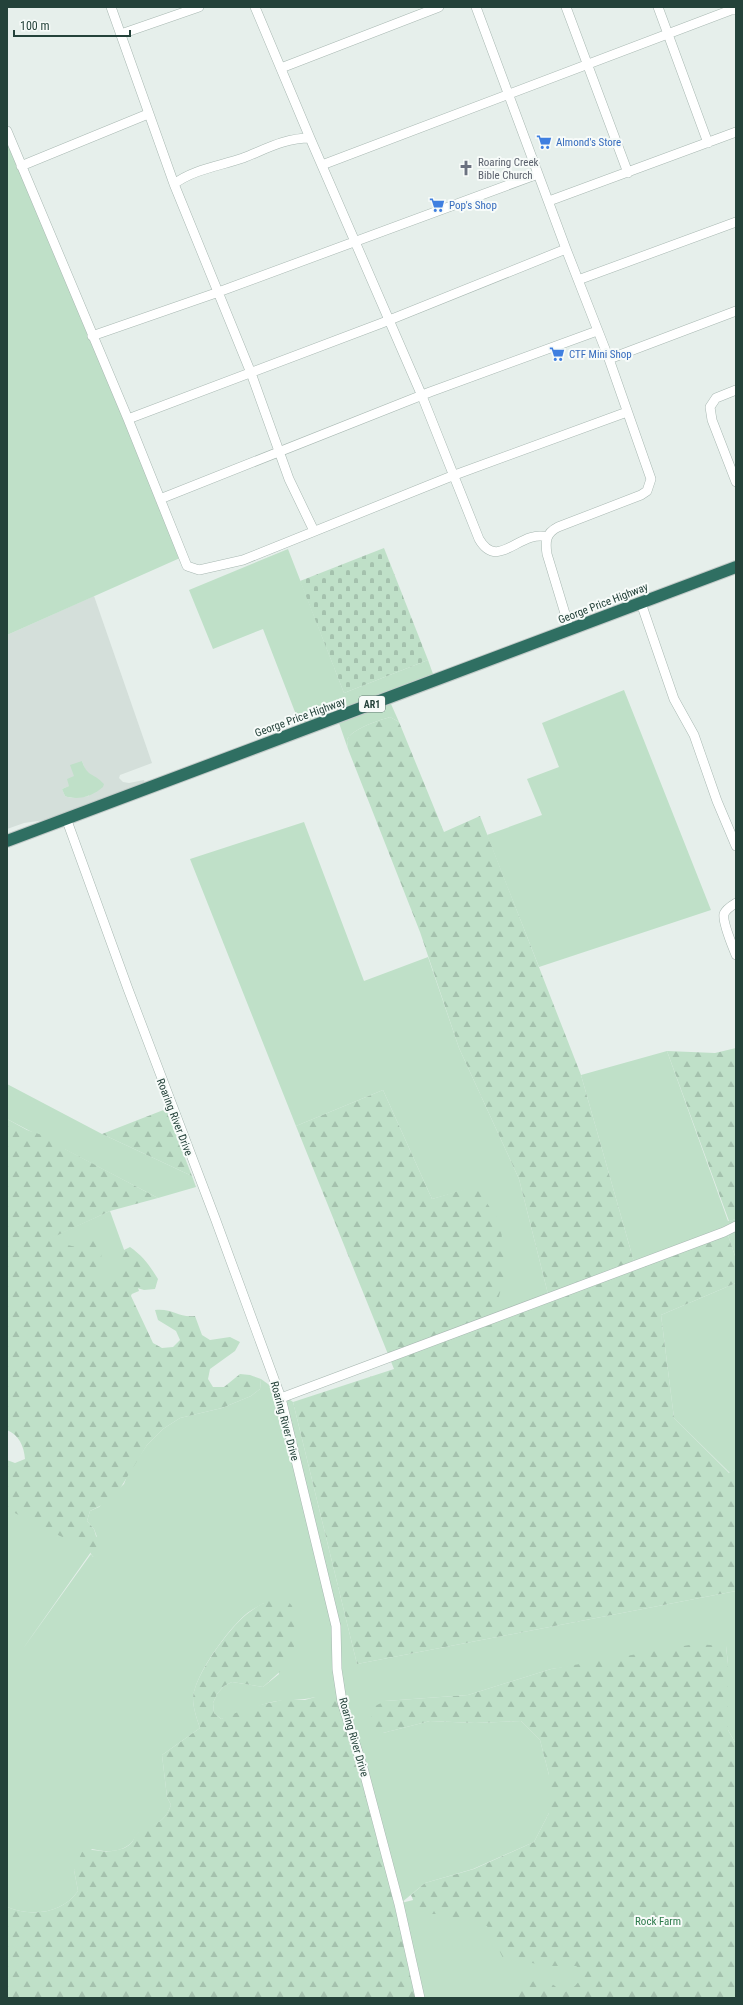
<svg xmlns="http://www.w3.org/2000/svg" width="743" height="2005" viewBox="0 0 743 2005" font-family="'Roboto Condensed',sans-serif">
<defs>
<pattern id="forest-firs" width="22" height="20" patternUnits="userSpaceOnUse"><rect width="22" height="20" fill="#bfe0c8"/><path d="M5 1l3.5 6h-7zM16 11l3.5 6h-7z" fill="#a4c1ad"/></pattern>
<pattern id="cemetery-stones" width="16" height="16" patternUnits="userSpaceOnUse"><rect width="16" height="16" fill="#bfe0c8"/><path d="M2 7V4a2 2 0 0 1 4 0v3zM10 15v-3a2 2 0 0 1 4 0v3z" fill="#a4c1ad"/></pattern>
</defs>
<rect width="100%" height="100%" fill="#e6efeb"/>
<path fill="#d4dfda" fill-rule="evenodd" d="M94 596 152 763 120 775 119 778 123 782 129 783 144 780 145 783 45 820 24 823 7 829V635ZM82 761 85 769 89 775V796L71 798 65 796 62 789 69 786Z"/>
<path fill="#bfe0c8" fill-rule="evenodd" d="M7 132 180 558 7 635Z
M288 549 344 693 428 660 433 674 300 725 263 629 213 649 189 590Z
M624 690 711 910 539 967 487 835 542 815 527 779 559 767 542 723Z
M391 704 399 722 390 717C380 720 351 729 347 740 347 742 348 747 348 749L339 723Z
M82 761C87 777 94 773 104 784L103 787C93 796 78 801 65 796L62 789 69 786 67 779 74 776 70 765Z
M304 822 364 981 428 957 459 1048 519 1179 549 1298 493 1319 475 1187 432 1199 383 1090 296 1126 190 859Z
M667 1051 728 1221 736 1219V1259L728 1235 636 1269 581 1075Z
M7 1084 102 1134 192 1176 196 1187 158 1198 7 1119Z
M110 1211 139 1291 96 1309 21 1251Z
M736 1283V1469L730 1473 674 1418 661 1315Z
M261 1379 293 1402 357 1664 736 1591V1744L728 1730V1664L726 1646 551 1669 468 1695 385 1701 383 1733 430 1721 475 1723 521 1721 540 1740 549 1775V1813L534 1842 473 1869 425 1883 401 1903 736 1821V1998H422L315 1697C301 1701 286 1699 272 1702 254 1706 239 1715 221 1719L214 1713 213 1703 217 1694 224 1686 232 1682 263 1687 279 1674 264 1603C257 1607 251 1610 245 1615 227 1631 195 1674 193 1698 193 1708 197 1719 200 1728L162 1755 167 1797 171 1805C164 1824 155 1823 140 1832 135 1835 134 1841 130 1844 120 1853 104 1852 92 1849L74 1870 78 1891C62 1914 31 1917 7 1907V1468L97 1537 94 1529 87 1521 90 1511 99 1507 124 1484 128 1473 147 1445 163 1429 180 1418 222 1408 251 1396 260 1389ZM98 1542 93 1557 91 1554 22 1650Z"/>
<path fill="url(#forest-firs)" d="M390 717 399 722 444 832 480 816 581 1075 636 1269 728 1235 736 1259V1283L661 1315 674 1418 729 1473 736 1469V1591L357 1664 293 1402 394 1369 296 1126 383 1090 432 1199 475 1186 500 1222 506 1271 493 1318 549 1298 519 1179 459 1048 420 932 348 749C348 747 347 742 347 740 351 729 380 720 390 717Z
M736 1048V1219L729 1221 667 1051 715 1053Z
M166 1109 192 1176 102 1134Z
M7 1119 27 1130 57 1140 65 1149 158 1198 110 1211 47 1240 76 1247 86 1246 94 1238 103 1242 98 1283 108 1286C125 1277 121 1268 120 1252L130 1247C143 1256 150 1266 158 1279L155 1289 144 1290 134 1287 131 1296 153 1343 162 1348 173 1347 180 1340 176 1331 158 1320 155 1310C173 1308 178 1318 195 1316L202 1335 210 1340 230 1337 240 1342 235 1351 210 1369 208 1379 213 1387H224L240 1374 250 1375 261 1379 260 1389 251 1396 222 1408 180 1418 163 1429 147 1445 116 1495 108 1502 90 1511 87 1521 94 1529 100 1550 93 1557 88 1549 80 1544 60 1536 7 1509V1460L15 1463 25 1459C24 1446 19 1435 7 1430Z
M285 1597 292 1606 295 1615 294 1647 285 1667 263 1687 232 1682 224 1686 217 1694 213 1703 214 1713 221 1719 250 1707 282 1700H305L315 1697 342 1702 419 1998H7V1907C31 1917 62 1914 78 1891L74 1870 82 1852C95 1847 99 1853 112 1851 119 1850 128 1848 132 1842 134 1840 134 1836 137 1834 150 1821 162 1829 171 1805L167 1797 162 1755 200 1728C197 1719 193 1708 193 1698 194 1676 229 1628 247 1614 258 1605 271 1598 285 1597Z
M695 1644 726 1646 728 1664V1730L736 1744V1998H509L536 1979 542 1977 555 1986 562 1994 575 1986 586 1973 576 1966H549L503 1958 487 1926 441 1914H419L411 1895 425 1883 474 1869 534 1842 549 1813V1775L540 1740 521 1721 475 1723 430 1721 383 1733 371 1723V1708L385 1701 468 1695 551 1669Z"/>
<path fill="url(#cemetery-stones)" d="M384 548 428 660 344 693 300 581Z"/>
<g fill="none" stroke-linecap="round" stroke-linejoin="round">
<g stroke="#a8b8b2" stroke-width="10">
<path id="minor" d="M111 7 174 184 251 373 289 479 314 531
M255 7 310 138 422 396 479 539C498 572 520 529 547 537
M476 7 566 249 609 359 651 479 647 491 641 495 558 527C546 533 545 541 547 554L570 630
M566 7 628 173
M658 7 708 143
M121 34 199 7
M281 68 439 7
M7 131 128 419 187 566 199 570 243 560 452 476 627 412
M322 165 731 10H736
M21 166 148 114
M174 184C194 169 220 166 243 158 266 149 285 138 310 138
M549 201 736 132
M578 280 736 222
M92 336 213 294 538 174
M609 359 736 311
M736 390 716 398 710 407 712 420 736 482
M128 419 382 323 566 249
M160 499 430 392 597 331
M641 603 674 699 694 735 717 801 736 846
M66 818 128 989 215 1218 281 1398 336 1626 337 1669 342 1702 363 1768 399 1904 420 1998
M736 903C731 906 726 909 724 914 722 922 733 947 736 955
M281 1398 724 1232 736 1226"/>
</g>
<g stroke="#c2cac8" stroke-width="14">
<path id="highway" d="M7 841 736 567"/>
</g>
<use href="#minor" stroke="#fff" stroke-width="9"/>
<use href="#highway" stroke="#2f6f62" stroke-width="12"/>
</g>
<defs>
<g id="supermarket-bare" transform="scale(1.2)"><path d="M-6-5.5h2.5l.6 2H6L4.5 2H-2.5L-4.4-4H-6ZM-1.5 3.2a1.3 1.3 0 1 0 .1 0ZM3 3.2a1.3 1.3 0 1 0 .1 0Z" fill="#3f7fe0" stroke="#f7fbf9" stroke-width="2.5" paint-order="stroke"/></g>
<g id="church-bare" transform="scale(1.2)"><path d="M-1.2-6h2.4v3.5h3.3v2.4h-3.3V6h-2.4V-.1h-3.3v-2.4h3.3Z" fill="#6b7280" stroke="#f7fbf9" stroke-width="2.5" paint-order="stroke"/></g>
</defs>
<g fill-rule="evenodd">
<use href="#supermarket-bare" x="544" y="142"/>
<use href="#church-bare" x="466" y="168"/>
<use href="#supermarket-bare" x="437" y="205"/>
<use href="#supermarket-bare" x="557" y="354"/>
</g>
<g text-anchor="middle" stroke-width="4" stroke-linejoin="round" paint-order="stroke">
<rect fill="#f7fbf9" stroke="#637a73" stroke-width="1" x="359" y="696" width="26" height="16" rx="3"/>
<g font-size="10" font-weight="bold" fill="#24423a">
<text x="372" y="708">AR1</text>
</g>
<g font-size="11" fill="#366cbe" stroke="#f7fbf9" text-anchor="start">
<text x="556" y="146">Almond's Store</text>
<text x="449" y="209">Pop's Shop</text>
<text x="569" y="358">CTF Mini Shop</text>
</g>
<g font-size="11" fill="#5b616d" stroke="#f7fbf9" text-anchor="start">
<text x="478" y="166">Roaring Creek<tspan x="478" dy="13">Bible Church</tspan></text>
</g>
<g font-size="11" fill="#24423a" stroke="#f7fbf9">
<text transform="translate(603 603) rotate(-21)" y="4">George Price Highway</text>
<text transform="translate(300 717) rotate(-20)" y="4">George Price Highway</text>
<text transform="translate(175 1117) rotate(69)" y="4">Roaring River Drive</text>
<text transform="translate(285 1421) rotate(75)" y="4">Roaring River Drive</text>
<text transform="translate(354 1737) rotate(74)" y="4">Roaring River Drive</text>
</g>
<g font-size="11" fill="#2d7a4b" stroke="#f7fbf9">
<text x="658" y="1925">Rock Farm</text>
</g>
</g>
<rect width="743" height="2005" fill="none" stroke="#24423a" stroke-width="16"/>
<path d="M14 30v6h116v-6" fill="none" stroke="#24423a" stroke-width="2"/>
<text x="20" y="30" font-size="12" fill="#24423a" stroke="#f7fbf9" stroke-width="3" paint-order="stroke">100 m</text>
</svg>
